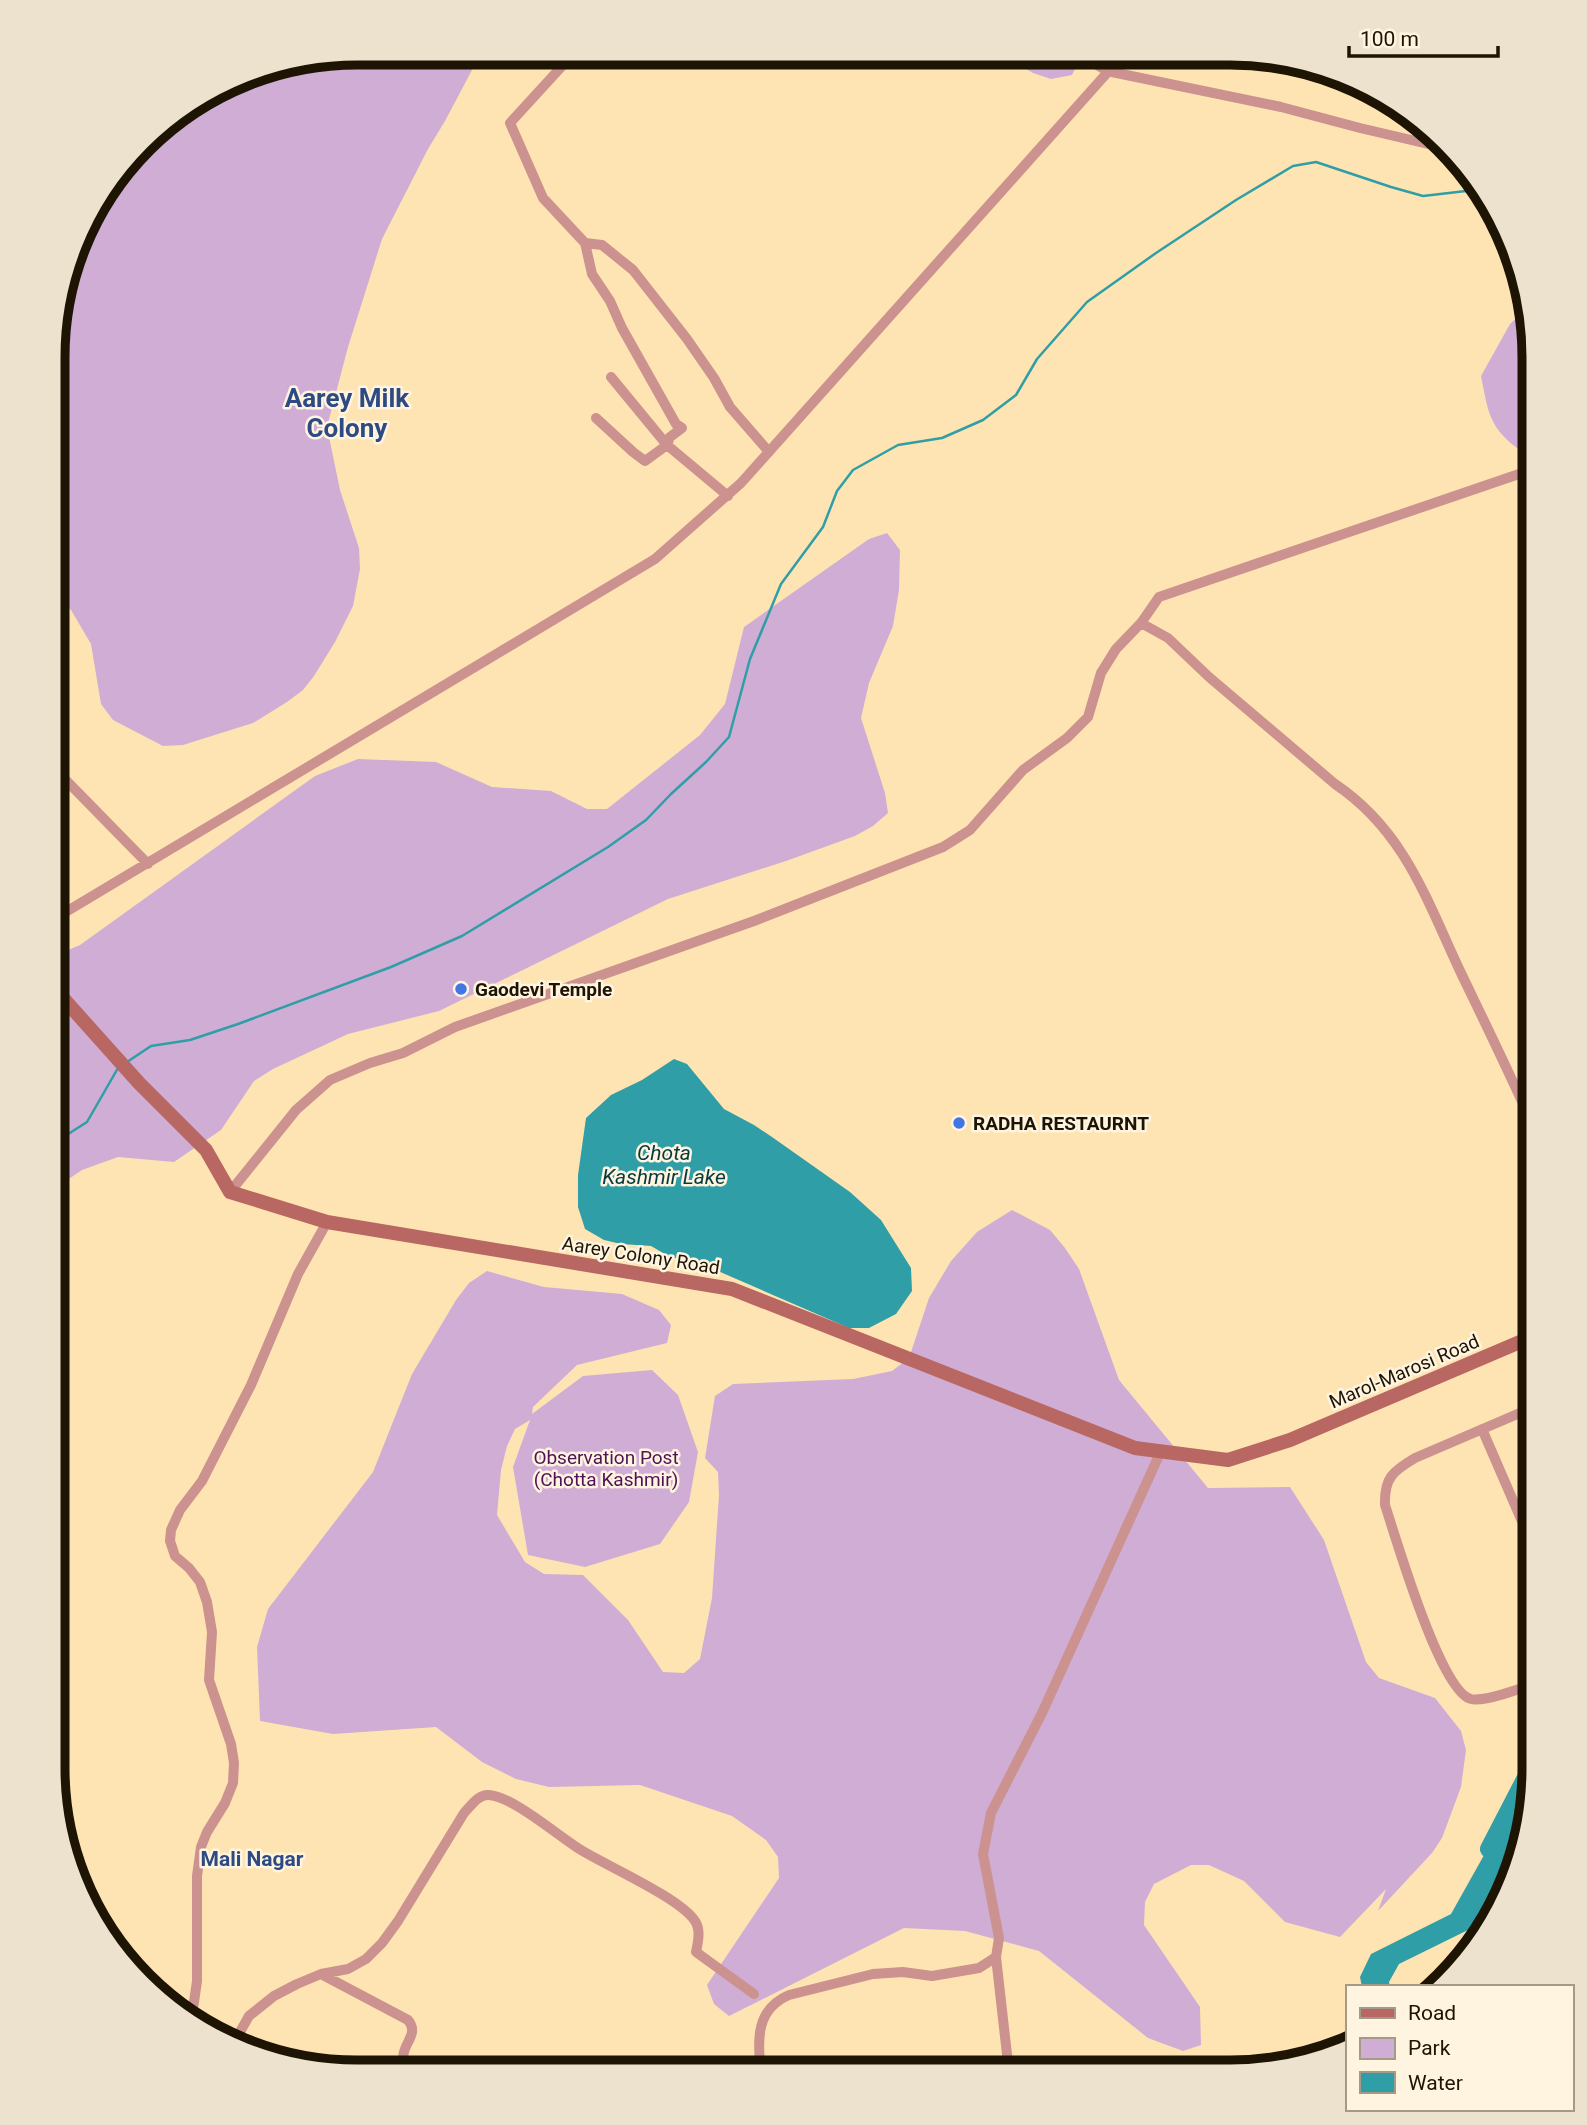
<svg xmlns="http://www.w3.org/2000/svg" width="1587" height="2125" viewBox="0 0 1587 2125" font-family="Roboto,sans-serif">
<rect width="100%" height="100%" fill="#ffe4b3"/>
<path fill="#d0add4" d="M356 53H481L445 121 428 149 382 239 348 347 327 427 340 490 359 548 360 569 353 606 335 642 314 676 303 690 287 702 253 723 183 745 163 746 113 720 101 704 91 644 71 610 55 596V316L93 205 156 128 258 69Z
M1001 54 1082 55 1072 75 1051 79 1033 73Z
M1524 311 1534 356V445L1517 448C1488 426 1488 410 1481 376L1510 324Z
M887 533 900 550 899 590 893 626 869 683 861 718 885 793 888 813 873 826 855 836 786 861 668 899 439 1011 348 1034 273 1069 254 1081 221 1130 174 1162 118 1157 82 1170 54 1189V956L80 945 315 776 358 759 436 762 492 787 551 791 587 809H607L700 735 725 704 744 627 869 539Z
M1012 1210 1050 1230 1065 1248 1079 1269 1119 1380 1208 1488 1290 1487 1324 1540 1366 1662 1379 1678 1435 1698 1461 1731 1466 1750 1461 1787 1442 1838 1432 1853 1378 1911 1386 1889 1340 1937 1285 1922 1244 1881 1209 1865H1191L1154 1884 1145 1902 1144 1925 1200 2007 1201 2045 1183 2051 1148 2038 1039 1951 965 1931 904 1928 729 2016 714 2004 707 1985 779 1878 778 1857 766 1840 732 1816 640 1785 549 1787 516 1779 482 1762 436 1727 333 1734 260 1721 257 1647 268 1609 373 1472 412 1374 456 1300 469 1283 487 1271 544 1287 622 1294 659 1310 671 1325 667 1343 577 1365 533 1407 532 1414 583 1376 652 1370 678 1395 698 1452 689 1502 660 1544 585 1567 528 1555 513 1467 530 1420 515 1429 507 1446 501 1470 497 1515 525 1562 544 1574 583 1575 628 1620 663 1672 684 1673 700 1659 712 1598 719 1495 718 1472 705 1458 715 1396 733 1384 853 1379 892 1371 909 1358 929 1298 951 1261 977 1232Z"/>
<path fill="#309ea7" d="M674 1059 687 1064 724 1109 754 1125 772 1137 850 1192 881 1220 911 1268 912 1291 896 1314 869 1328H849L695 1261 670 1257 651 1246 621 1244 604 1240 585 1229 578 1207V1175L586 1118 611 1095 642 1080Z
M1534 1766V1789L1528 1816 1492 1902 1468 1930 1399 1964 1389 1982 1390 1987H1362L1360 1977 1371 1954 1451 1914Z"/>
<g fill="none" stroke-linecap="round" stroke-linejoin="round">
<path stroke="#309ea7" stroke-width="2.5" d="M127 1062 151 1046 190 1040 238 1024 391 967 462 936 608 847 646 820 671 794 706 762 729 737 750 659 781 584 823 527 837 491 853 470 898 445 942 438 983 420 1016 395 1037 359 1087 302 1156 253 1236 200 1293 166 1316 162 1391 187 1423 196 1466 191 1478 192
M54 1143 87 1122 118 1068"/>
<path stroke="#309ea7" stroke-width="18" d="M1489 1849 1534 1762"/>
<path stroke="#cc928f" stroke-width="10" d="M574 53 510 123 543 198 585 243
M1081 55 1107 71 1281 107 1360 128 1441 147
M596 418 633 452 645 461 667 445 611 377
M728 496 667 445 670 437 682 428 676 424 622 328 610 301 592 274 585 243 602 245 633 270 687 339 714 378 730 407 769 452
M1141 623 1168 638 1209 677 1335 784C1405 831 1427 901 1461 973 1486 1025 1511 1076 1534 1128
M54 768 148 864
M54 919 655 559 741 483 1123 55
M230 1192 296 1110 330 1080 370 1063 403 1053 455 1027 754 921 943 847 970 830 1023 770 1067 738 1088 717 1101 673 1116 649 1141 623 1159 597 1522 473 1534 472
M1482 1429 1534 1549
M1534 1683C1521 1689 1484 1702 1471 1699 1440 1691 1396 1538 1385 1505 1384 1478 1393 1471 1415 1458L1534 1407
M321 1974 408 2020C423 2038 391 2048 409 2070
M191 2023 197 1981V1876L201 1847 207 1832 225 1803 233 1783 234 1763 231 1744 209 1680 212 1632 207 1602 200 1582 189 1568 175 1556 170 1541 171 1530 180 1510 202 1481 251 1385 298 1274 327 1222
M236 2039 249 2016 274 1996 297 1984 321 1974 348 1969 366 1959 382 1943 398 1921 464 1813C471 1806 478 1794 489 1795 514 1797 558 1836 581 1850 607 1866 680 1898 695 1921 701 1930 698 1942 696 1952L754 1994
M761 2071C757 2040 756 2009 789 1995L873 1974 903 1972 932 1976 979 1968 996 1957
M1009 2072 996 1957 999 1938 983 1854 991 1813 1042 1713 1161 1451"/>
<path stroke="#b96763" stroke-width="14" d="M54 988 139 1083 206 1150 230 1192 327 1222 732 1289 1135 1448 1228 1460 1290 1440 1534 1336"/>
</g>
<g fill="#4176e7" stroke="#fef4e0" stroke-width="2.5">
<circle cx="461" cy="989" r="7"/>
<circle cx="959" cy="1123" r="7"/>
</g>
<g text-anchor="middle" stroke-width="5" stroke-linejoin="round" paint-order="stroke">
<g font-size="19" font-weight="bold" fill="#1d1403" stroke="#fef4e0" text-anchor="start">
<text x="475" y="996">Gaodevi Temple</text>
<text x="973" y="1130">RADHA RESTAURNT</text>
</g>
<g font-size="19" fill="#1d1403" stroke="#fef4e0">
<text transform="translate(641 1255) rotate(9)" y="7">Aarey Colony Road</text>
<text transform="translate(1404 1371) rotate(-23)" y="7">Marol-Marosi Road</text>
</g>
<g font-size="19" fill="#501257" stroke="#fef4e0">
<text x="606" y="1464">Observation Post<tspan x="606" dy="22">(Chotta Kashmir)</tspan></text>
</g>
<g font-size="21" font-style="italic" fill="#063a3e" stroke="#fef4e0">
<text x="664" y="1160">Chota<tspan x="664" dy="24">Kashmir Lake</tspan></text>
</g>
<g font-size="21" font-weight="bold" fill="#2e4a82" stroke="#fef4e0">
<text x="252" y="1866">Mali Nagar</text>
</g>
<g font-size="26" font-weight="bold" fill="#2e4a82" stroke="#fef4e0">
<text x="347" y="407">Aarey Milk<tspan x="347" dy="30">Colony</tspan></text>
</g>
</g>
<path d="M0 0H1587V2125H0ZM357 65H1230A292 292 0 0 1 1522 357V1768A292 292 0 0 1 1230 2060H357A292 292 0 0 1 65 1768V357A292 292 0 0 1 357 65Z" fill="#ece2ce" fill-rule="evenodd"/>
<path fill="none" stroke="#1d1403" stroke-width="9" d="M357 65H1230A292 292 0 0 1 1522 357V1768A292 292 0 0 1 1230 2060H357A292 292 0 0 1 65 1768V357A292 292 0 0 1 357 65Z"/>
<rect x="1346" y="1985" width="228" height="126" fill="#fef4e0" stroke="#a49a88" stroke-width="2"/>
<rect x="1360" y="2008" width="35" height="10" fill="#b96763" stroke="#a49a88" stroke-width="2"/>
<text x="1408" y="2020" font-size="21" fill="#1d1403">Road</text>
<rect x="1360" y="2038" width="35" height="21" fill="#d0add4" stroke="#a49a88" stroke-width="2"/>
<text x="1408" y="2055" font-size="21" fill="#1d1403">Park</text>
<rect x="1360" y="2072" width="35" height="21" fill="#309ea7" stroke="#a49a88" stroke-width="2"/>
<text x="1408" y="2090" font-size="21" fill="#1d1403">Water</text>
<path d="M1349 46v10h149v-10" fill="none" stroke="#1d1403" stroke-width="3.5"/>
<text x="1360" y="46" font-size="21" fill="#1d1403" stroke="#fef4e0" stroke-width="5" paint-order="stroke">100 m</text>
</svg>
